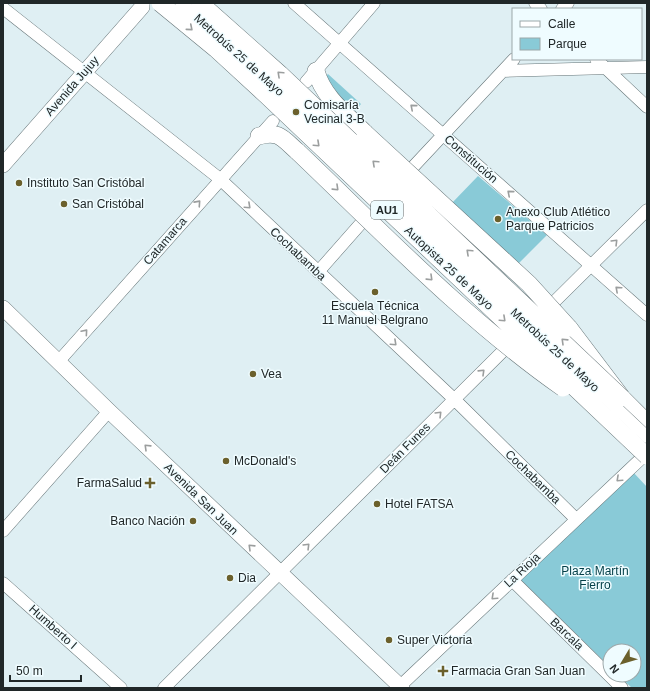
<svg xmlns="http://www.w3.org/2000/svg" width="650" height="691" viewBox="0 0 650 691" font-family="Helvetica,sans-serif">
<rect width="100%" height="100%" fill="#dfeff3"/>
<path fill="#89cad7" d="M328 74 361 104 354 112 330 91 324 78Z
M478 176 547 235 515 267 451 204Z
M633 472 647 487V688H632L618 675H634V651H610V667L519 578Z"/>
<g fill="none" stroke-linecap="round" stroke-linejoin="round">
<g stroke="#657477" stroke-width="13">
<path id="minor" d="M294 3 647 315
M535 3 541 9
M3 8 220 179 454 399 576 519
M562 9 568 3
M596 59 647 107
M503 71 647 67
M306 82 374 3
M413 167 514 59
M318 272 363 221
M544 312 647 210
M59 361 273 121
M3 531 109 411
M512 580 622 688
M3 583 121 688
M164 688 513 341
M398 688 647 453"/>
</g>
<g stroke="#657477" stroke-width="16">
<path id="major" d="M3 165 142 7
M3 308 109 411 402 688"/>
</g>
<g stroke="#657477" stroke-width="18">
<path id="highway" d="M316 71C323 97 346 114 365 133
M259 136C279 130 283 139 298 152
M569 328 622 398 647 423"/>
</g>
<use href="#minor" stroke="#fff" stroke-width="12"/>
<use href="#major" stroke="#fff" stroke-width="15"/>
<use href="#highway" stroke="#fff" stroke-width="17"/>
<g stroke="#657477" stroke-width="13" stroke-linecap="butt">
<path id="minor-bridge" d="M181 3 226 40 647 437"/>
</g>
<g stroke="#657477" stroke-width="18" stroke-linecap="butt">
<path id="highway-bridge" d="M160 3 216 49 266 95 647 456
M200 3 280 74 622 398
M365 133 529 284 569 328
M298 152C383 233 466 320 563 388"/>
</g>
<use href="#minor-bridge" stroke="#fff" stroke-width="12"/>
<use href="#highway-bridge" stroke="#fff" stroke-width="17"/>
</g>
<defs><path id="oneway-chevron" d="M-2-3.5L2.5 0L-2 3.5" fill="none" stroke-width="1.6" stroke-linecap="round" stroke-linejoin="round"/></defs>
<g stroke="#9b9e9e">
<use href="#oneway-chevron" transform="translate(190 28) rotate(40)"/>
<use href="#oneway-chevron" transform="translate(280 74) rotate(-137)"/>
<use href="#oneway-chevron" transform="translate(413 107) rotate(-139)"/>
<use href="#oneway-chevron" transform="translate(317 144) rotate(43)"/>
<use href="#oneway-chevron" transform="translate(375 163) rotate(-137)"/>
<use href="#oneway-chevron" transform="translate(336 188) rotate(44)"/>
<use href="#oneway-chevron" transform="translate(510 193) rotate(-139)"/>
<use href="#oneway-chevron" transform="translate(198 203) rotate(-48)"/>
<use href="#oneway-chevron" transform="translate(248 206) rotate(43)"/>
<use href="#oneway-chevron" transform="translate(615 242) rotate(-45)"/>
<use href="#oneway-chevron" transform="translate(469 252) rotate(-137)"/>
<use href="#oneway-chevron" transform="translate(430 278) rotate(44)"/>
<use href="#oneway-chevron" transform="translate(618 289) rotate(-138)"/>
<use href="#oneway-chevron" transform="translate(503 319) rotate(43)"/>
<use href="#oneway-chevron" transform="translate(85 332) rotate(-49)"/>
<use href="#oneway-chevron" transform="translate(564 341) rotate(-136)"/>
<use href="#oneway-chevron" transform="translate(394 343) rotate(43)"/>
<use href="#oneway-chevron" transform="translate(482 372) rotate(-44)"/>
<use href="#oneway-chevron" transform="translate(439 414) rotate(-45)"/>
<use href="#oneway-chevron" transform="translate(147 447) rotate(-136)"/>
<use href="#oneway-chevron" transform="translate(619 479) rotate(137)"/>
<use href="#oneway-chevron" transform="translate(307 546) rotate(-45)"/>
<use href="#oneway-chevron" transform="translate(251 547) rotate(-136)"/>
<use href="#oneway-chevron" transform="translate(494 597) rotate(137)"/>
</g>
<g fill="#6b602c" stroke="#effcff" stroke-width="1.5">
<circle cx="296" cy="112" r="4"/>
<circle cx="19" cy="183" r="4"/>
<circle cx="64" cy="204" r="4"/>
<circle cx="498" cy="219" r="4"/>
<circle cx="375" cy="292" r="4"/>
<circle cx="253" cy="374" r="4"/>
<circle cx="226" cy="461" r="4"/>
<path d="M148 477h4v4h4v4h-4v4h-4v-4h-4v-4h4z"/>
<circle cx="377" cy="504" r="4"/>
<circle cx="193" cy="521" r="4"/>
<circle cx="230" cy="578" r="4"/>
<circle cx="389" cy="640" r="4"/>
<path d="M441 665h4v4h4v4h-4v4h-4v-4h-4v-4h4z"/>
</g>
<g text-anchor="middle" stroke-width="3" stroke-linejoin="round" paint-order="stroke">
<rect fill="#effcff" stroke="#5e6768" stroke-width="1" x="371" y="201" width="32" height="18" rx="3"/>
<g font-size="11" font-weight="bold" fill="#202728">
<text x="387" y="214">AU1</text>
</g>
<g font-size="12" fill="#202728" stroke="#effcff">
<text transform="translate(239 55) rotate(42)" y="4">Metrobús 25 de Mayo</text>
<text transform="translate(72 86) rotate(-49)" y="4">Avenida Jujuy</text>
<text transform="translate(471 159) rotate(41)" y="4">Constitución</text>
<text transform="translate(165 241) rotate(-49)" y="4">Catamarca</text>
<text transform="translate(298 254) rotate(43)" y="4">Cochabamba</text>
<text transform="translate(449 268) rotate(43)" y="4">Autopista 25 de Mayo</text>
<text transform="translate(555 350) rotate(43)" y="4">Metrobús 25 de Mayo</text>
<text transform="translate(405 448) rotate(-45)" y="4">Deán Funes</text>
<text transform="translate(533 477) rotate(44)" y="4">Cochabamba</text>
<text transform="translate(201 499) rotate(44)" y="4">Avenida San Juan</text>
<text transform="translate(522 570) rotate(-43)" y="4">La Rioja</text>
<text transform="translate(53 627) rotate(42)" y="4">Humberto I</text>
<text transform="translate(567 634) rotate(44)" y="4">Barcala</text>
</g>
<g font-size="12" fill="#202728" stroke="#effcff" text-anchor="start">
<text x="304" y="109">Comisaría<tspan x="304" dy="14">Vecinal 3-B</tspan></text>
<text x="27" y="187">Instituto San Cristóbal</text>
<text x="72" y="208">San Cristóbal</text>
<text x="506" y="216">Anexo Club Atlético<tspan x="506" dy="14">Parque Patricios</tspan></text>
<text x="375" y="310" text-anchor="middle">Escuela Técnica<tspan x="375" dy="14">11 Manuel Belgrano</tspan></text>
<text x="261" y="378">Vea</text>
<text x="234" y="465">McDonald's</text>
<text x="142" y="487" text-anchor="end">FarmaSalud</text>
<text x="385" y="508">Hotel FATSA</text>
<text x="185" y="525" text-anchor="end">Banco Nación</text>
<text x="238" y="582">Dia</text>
<text x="397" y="644">Super Victoria</text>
<text x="451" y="675">Farmacia Gran San Juan</text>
</g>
<g font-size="12" fill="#023e47" stroke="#effcff">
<text x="595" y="575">Plaza Martín<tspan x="595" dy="14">Fierro</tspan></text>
</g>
</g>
<rect width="650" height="691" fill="none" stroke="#202728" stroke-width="8"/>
<rect x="512" y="8" width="130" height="52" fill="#effcff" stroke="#9ca7a9"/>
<rect x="520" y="21" width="20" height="6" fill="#ffffff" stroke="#9ca7a9"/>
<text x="548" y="28" font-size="12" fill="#202728">Calle</text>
<rect x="520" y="38" width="20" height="12" fill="#89cad7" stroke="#9ca7a9"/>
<text x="548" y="48" font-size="12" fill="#202728">Parque</text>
<g transform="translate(622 663) rotate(232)"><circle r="19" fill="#effcff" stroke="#9ca7a9"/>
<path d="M0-3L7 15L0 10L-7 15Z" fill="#6b602c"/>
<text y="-6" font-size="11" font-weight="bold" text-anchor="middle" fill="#202728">N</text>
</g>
<path d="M10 675v6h71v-6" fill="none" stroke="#202728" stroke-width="2"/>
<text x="16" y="675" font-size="12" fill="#202728" stroke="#effcff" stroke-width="3" paint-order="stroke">50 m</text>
</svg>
